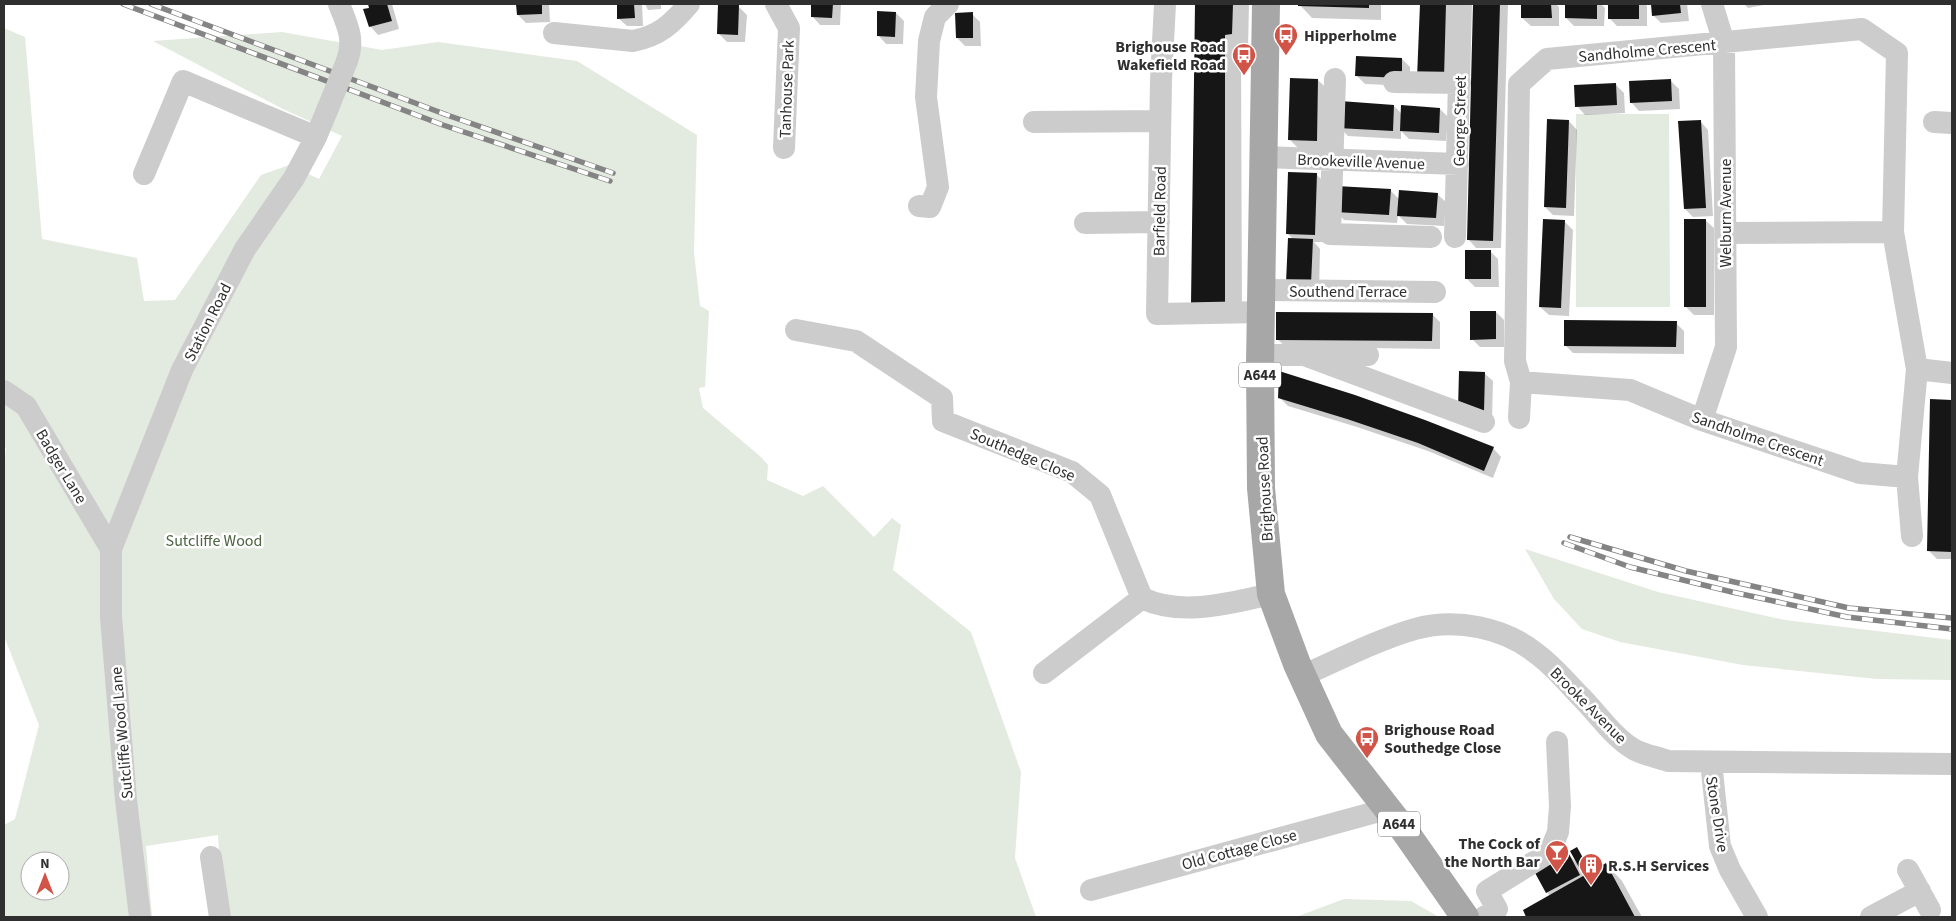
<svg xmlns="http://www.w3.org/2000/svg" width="1956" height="921" viewBox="0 0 1956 921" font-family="'Source Sans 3',sans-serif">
<rect width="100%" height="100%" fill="#fff"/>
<path fill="#e3eadf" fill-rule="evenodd" d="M4 28 25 37 42 239 137 258 144 301 175 300 261 175 289 165 319 179 342 136 283 109 153 41 282 32 382 50 438 42 577 61 697 135 694 252 700 306 709 311 705 387 699 388 703 408 761 457 768 465 767 480 803 496 823 486 874 537 892 518 901 525 893 570 971 632 1021 772 1015 858 1036 917H223L218 835 146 846 152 917H4V825L15 819 39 725 4 636V469L6 448 4 447ZM30 861H60V891H30Z
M1576 114H1669L1670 307H1576Z
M1525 549 1658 592 1785 620 1952 640V680L1877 679 1743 665 1620 642 1582 629 1554 599Z
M1344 899 1411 901 1439 917H1296Z"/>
<path fill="#0003" fill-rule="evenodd" d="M370 4H392L399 29 378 35 370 26Z
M517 4H549L550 22 526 23 518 15Z
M618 4H642L643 26H627L618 18Z
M645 4H661V9L648 10Z
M812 4H841L840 25H820L812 16Z
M1196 4H1249L1248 50 1241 51 1242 320 1192 304Z
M1299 4H1381V20L1312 18Z
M1421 4H1459L1456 90 1419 77Z
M1475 4H1508L1501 248H1476L1468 239Z
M1522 4H1556L1559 7V26H1531L1522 18Z
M1566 4H1601L1605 8 1604 26H1574L1566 18Z
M1609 4H1645L1647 6V26H1617L1609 18Z
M1652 4H1687L1689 21 1661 23 1653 15Z
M1744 4H1769L1748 8Z
M738 6 747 15 745 42H727L719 34Z
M896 13 904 21 903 44H886L878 35Z
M972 14 980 22 981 46H965L957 38Z
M1402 59 1410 67V86L1365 84 1357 76Z
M1318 80 1326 88 1324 149 1298 148 1290 140Z
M1670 80 1679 89 1680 109 1639 111 1631 102Z
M1616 85 1624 93 1625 113 1585 115 1577 106Z
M1394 106 1402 114 1440 109 1448 117 1446 141 1409 139 1401 131V139L1348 136 1339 127Z
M1569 121 1577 130 1574 216 1553 215 1545 207Z
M1700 121 1708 130 1713 216 1693 217 1685 209Z
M1316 174 1324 182 1323 242H1314L1320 249 1319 292 1296 291 1294 240 1288 234Z
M1390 190 1399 199 1437 194 1446 202 1444 226 1407 224 1398 215 1397 223 1344 220 1336 211Z
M1705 220 1714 228V315H1694L1685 306Z
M1564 221 1573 230 1569 316 1549 315 1540 307Z
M1490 251 1498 259 1499 287H1475L1466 278Z
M1496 312 1504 320V347H1480L1472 339Z
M1432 314 1440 322V349L1286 347 1277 339Z
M1676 323 1684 331V354L1573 353 1565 345Z
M1484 373 1493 381 1492 419 1468 418Z
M1279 397 1493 448 1501 457 1493 478 1428 451 1357 427 1288 406Z
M1931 400 1952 401V559H1937L1928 550Z
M1577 849 1592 872 1606 864 1622 881 1642 917H1528L1524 911 1550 896 1547 892 1568 854 1577 863ZM1580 868 1587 875 1584 876Z"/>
<path fill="#161616" d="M368 4H387L392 21 369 27 363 9 369 8Z
M516 4H542V14L517 15Z
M617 4H634L635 18 617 19Z
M718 4 739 5 738 35 717 34Z
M811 4H833L832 18 811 17Z
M1195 4H1233L1232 34 1225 35V304L1191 305Z
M1298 4H1369V8L1298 6Z
M1420 4H1446L1444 78H1417Z
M1473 4H1500L1493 241 1467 240Z
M1521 4H1551L1552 18H1521Z
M1565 4H1597V19L1565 18Z
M1608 4H1639V19H1608Z
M1651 4H1680L1681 13 1652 16Z
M877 11 896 12 895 37 877 36Z
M973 12V38H956L955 13Z
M1356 56 1402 58V78L1355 76Z
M1290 78 1318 79 1317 141 1288 140Z
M1671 79 1672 101 1630 103 1629 81Z
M1616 83 1617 105 1575 107 1574 85Z
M1340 101 1394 105 1393 131 1338 128Z
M1401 105 1440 108 1439 133 1400 131Z
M1547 119 1569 120 1566 208 1544 207Z
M1701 120 1706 208 1684 209 1678 121Z
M1288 172 1317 173 1315 235 1286 234Z
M1336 186 1391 189 1389 215 1335 212Z
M1399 190 1438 193 1436 218 1397 216Z
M1543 219 1565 220 1561 308 1539 307Z
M1684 219H1706V307H1684Z
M1288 238 1313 239 1311 284 1286 283Z
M1465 250H1491V279H1465Z
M1470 311H1496V339L1470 340Z
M1276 312 1433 313 1432 341 1276 340Z
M1564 320 1677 321 1676 347 1564 346Z
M1279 371 1355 395 1425 420 1494 447 1484 471 1418 443 1347 419 1278 398Z
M1459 371 1485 372 1484 411 1458 410Z
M1930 399 1952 400V552L1927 551Z
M1577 847 1588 867 1581 871 1570 851Z
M1568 852 1580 875 1546 893 1534 871Z
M1606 863 1635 917H1526L1523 910Z"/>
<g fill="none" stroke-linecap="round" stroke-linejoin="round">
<path stroke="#ccc" stroke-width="22" d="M339 4C347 25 355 38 347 61
M776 4 789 28 784 148
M1165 4 1161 80 1157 314 1261 312
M554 33 633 41C659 36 672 24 689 4
M1335 79 1330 234 1431 237
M1394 82 1460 83
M1034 122 1160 121
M1934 122 1952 123
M1264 157 1458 164
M144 174 183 81 316 137
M919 206 930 207 938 187 926 97 929 41 935 17 948 4
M1085 223 1159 222
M1726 233 1893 232
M1455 237 1461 4
M1262 290 1435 292
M796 330 856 341 942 398 943 421 1072 472 1100 495 1142 598C1181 617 1231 603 1271 594
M1260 355H1368
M1304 355 1484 422
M1917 369 1952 373
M1521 382 1630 390 1702 420 1860 473 1907 477
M4 391 26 406 111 549
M1519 418 1521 382 1515 361 1519 84 1547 59 1862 29 1897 53 1893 232 1917 369 1907 477 1912 536
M1702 420 1726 347 1724 43 1712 4
M1044 673 1142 598
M1302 676C1338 660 1377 640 1415 629 1456 618 1504 627 1537 654 1552 665 1565 680 1578 694 1597 712 1612 737 1635 750 1645 755 1657 757 1668 761L1952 764
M1711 762 1720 846 1730 870 1757 917
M211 857 220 917
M1908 870 1930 910
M1091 890 1387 809
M140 917 126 800 111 617V549L182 370 245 249 294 178 316 137 328 108
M1484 917 1497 909 1487 891 1550 852 1558 832 1560 806 1557 742
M1871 917 1920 891"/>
<path stroke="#a7a7a7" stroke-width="28" d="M1266 4 1260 364 1261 488 1271 594 1297 664 1329 734 1404 830 1465 917"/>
<g stroke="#848484" stroke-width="5.5">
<path id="rail" d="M123 4 443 125 610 181
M151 4 447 115 613 173
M1570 537 1686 571 1849 608 1952 618
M1564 543 1630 567 1732 592 1847 617 1952 629"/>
</g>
<use href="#rail" stroke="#fff" stroke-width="4" stroke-dasharray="11" stroke-linecap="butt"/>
<path stroke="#ccc" stroke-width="22" d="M328 108 347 61"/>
</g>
<defs>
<g id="bus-pin" transform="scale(1.25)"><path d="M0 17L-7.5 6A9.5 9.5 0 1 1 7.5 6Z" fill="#d05448" stroke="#fff"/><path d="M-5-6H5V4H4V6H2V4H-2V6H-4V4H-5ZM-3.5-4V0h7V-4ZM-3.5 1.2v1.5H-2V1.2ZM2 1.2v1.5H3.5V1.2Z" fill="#fff"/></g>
<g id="bar-pin" transform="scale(1.25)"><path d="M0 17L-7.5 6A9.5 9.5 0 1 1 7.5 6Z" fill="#d05448" stroke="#fff"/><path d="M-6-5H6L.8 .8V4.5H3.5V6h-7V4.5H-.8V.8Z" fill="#fff"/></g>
<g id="building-pin" transform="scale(1.25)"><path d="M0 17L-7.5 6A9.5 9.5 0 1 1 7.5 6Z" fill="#d05448" stroke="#fff"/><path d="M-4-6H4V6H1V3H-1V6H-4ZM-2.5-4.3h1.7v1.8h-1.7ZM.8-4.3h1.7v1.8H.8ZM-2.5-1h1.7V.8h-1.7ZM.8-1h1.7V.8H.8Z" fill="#fff"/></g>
</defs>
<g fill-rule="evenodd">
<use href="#bus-pin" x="1286" y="35"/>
<use href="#bus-pin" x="1244" y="55"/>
<use href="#bus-pin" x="1367" y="738"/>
<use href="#bar-pin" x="1557" y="852"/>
<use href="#building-pin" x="1591" y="865"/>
</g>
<g text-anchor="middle" stroke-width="5" stroke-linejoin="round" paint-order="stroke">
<g fill="#fff" stroke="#6d6d6d" stroke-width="1">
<rect x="1239" y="362.5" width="42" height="25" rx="4"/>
<rect x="1378" y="811.5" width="42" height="25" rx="4"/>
</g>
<g font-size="15" font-weight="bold" fill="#2f2f2f">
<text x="1260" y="380">A644</text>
<text x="1399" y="829">A644</text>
</g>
<g font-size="16" font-weight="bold" fill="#2f2f2f" stroke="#fff" text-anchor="start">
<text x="1304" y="41">Hipperholme</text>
<text x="1226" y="52" text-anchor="end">Brighouse Road<tspan x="1226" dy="18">Wakefield Road</tspan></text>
<text x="1384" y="735">Brighouse Road<tspan x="1384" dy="18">Southedge Close</tspan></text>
<text x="1540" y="849" text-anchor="end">The Cock of<tspan x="1540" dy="18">the North Bar</tspan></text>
<text x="1608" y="871">R.S.H Services</text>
</g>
<g font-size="16" fill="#2f2f2f" stroke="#fff">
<text transform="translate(1647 50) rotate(-5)" y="6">Sandholme Crescent</text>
<text transform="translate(786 89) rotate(-88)" y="6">Tanhouse Park</text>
<text transform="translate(1459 121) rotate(-89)" y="6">George Street</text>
<text transform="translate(1361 161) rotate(2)" y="6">Brookeville Avenue</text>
<text transform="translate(1159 211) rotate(-89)" y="6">Barfield Road</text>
<text transform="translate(1725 213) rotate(-90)" y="6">Welburn Avenue</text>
<text x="1348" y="297">Southend Terrace</text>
<text transform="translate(207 322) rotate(-63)" y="6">Station Road</text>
<text transform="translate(1758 438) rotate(19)" y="6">Sandholme Crescent</text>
<text transform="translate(1023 454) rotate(23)" y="6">Southedge Close</text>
<text transform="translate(62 466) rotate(59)" y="6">Badger Lane</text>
<text transform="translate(1264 489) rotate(-93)" y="6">Brighouse Road</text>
<text transform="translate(1589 705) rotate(45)" y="6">Brooke Avenue</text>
<text transform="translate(121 733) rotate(-95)" y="6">Sutcliffe Wood Lane</text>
<text transform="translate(1718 814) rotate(81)" y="6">Stone Drive</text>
<text transform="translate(1239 849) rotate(-15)" y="6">Old Cottage Close</text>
</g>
<g font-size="16" fill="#4d6542" stroke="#fff">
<text x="214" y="546">Sutcliffe Wood</text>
</g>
</g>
<rect width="1956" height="921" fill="none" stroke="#2f2f2f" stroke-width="10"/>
<g transform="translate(45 876)"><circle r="24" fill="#ffffff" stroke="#acacac"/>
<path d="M0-4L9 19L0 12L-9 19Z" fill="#d05448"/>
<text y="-8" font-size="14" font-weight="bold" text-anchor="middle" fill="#2f2f2f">N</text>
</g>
</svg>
